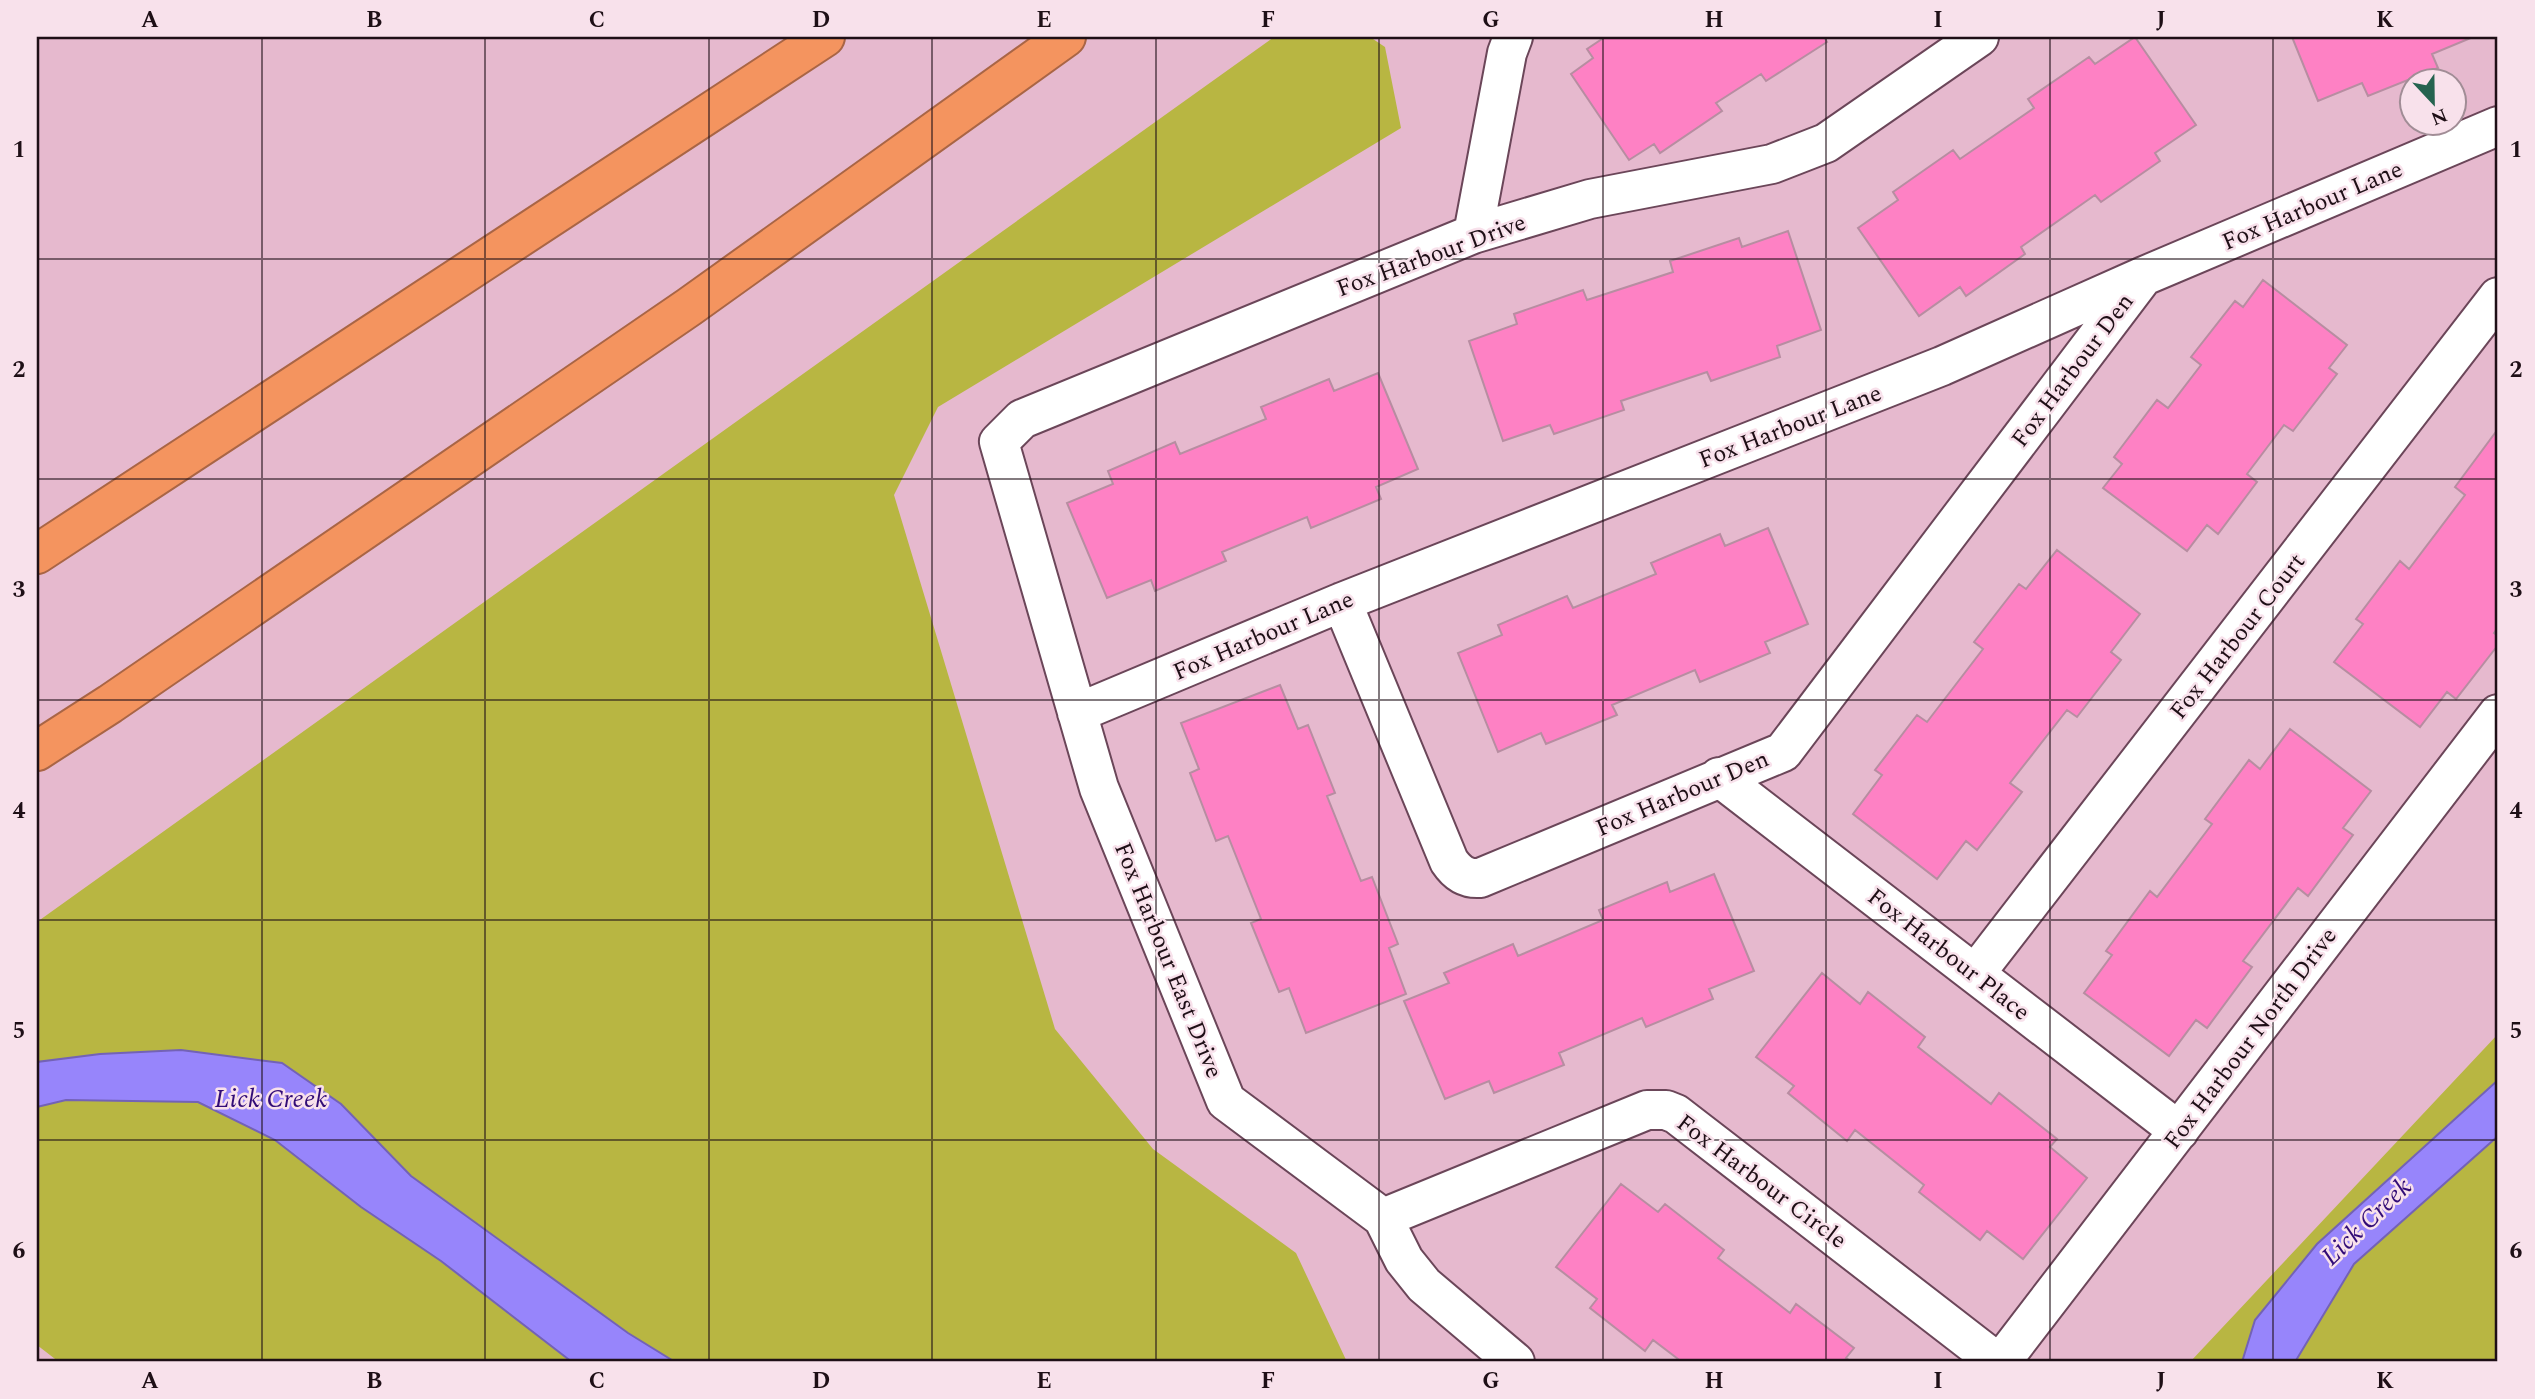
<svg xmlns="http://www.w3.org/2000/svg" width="2535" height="1399" viewBox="0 0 2535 1399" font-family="Spectral,serif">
<rect width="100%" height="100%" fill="#e6b9ce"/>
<path fill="#b8b642" d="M1274 37H1370L1385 47 1401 128 938 407 894 495 1055 1029 1153 1149 1296 1253 1347 1362H59L37 1345V922Z
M2498 1034V1362H2190Z"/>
<path fill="#9785fb" stroke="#7362b6" stroke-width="2" d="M181 1050 282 1063 341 1104 411 1176 628 1333 675 1362H572L441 1261 361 1207 275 1140 198 1102 66 1100 37 1107V1062L100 1054Z
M2498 1080V1136L2354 1264 2295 1362H2242L2255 1320 2317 1244Z"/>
<path fill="#fe81c4" stroke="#b78da1" stroke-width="2" d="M1605 37H1824L1827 42 1766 81 1761 74 1716 103 1722 111 1660 153 1654 144 1629 160 1571 74 1593 58 1587 49Z
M2135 37 2196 125 2155 153 2160 161 2101 202 2095 195 2021 247 2025 254 1966 296 1960 287 1919 316 1858 228 1898 200 1893 192 1953 150 1960 159 2034 108 2028 99 2089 57 2095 64Z
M2292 37H2473L2432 54 2438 68 2368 96 2362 83 2318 101Z
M1788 231 1821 330 1777 346 1780 357 1711 381 1707 372 1621 401 1624 410 1554 434 1550 425 1503 441 1469 341 1517 324 1514 314 1583 290 1587 300 1673 272 1670 261 1739 238 1742 247Z
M2263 280 2347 345 2329 368 2337 374 2293 431 2284 425 2247 474 2257 482 2218 534 2207 525 2187 551 2103 488 2122 464 2114 457 2157 400 2168 408 2201 365 2191 357 2235 301 2243 307Z
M1378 373 1418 469 1376 487 1381 499 1311 528 1307 517 1222 552 1226 561 1155 591 1151 580 1107 598 1067 503 1113 484 1108 471 1175 442 1180 454 1266 419 1261 407 1329 379 1334 391Z
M2498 429V627L2494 633 2498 636V645L2456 699 2447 692 2420 727 2334 662 2363 624 2356 619 2400 561 2409 569 2465 495 2455 487Z
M1768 528 1808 624 1765 642 1770 653 1700 682 1695 670 1612 705 1617 715 1546 744 1541 733 1498 752 1458 653 1502 635 1498 625 1567 596 1573 608 1656 574 1651 563 1720 534 1725 546Z
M2057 550 2140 614 2111 652 2121 660 2077 717 2067 710 2010 783 2022 792 1977 850 1966 841 1937 879 1853 814 1882 775 1875 770 1917 715 1927 722 1983 649 1974 642 2019 584 2026 589Z
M1280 685 1298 729 1308 725 1335 793 1327 796 1361 881 1372 877 1398 944 1389 948 1406 994 1306 1033 1289 988 1279 992 1251 923 1261 919 1228 836 1216 841 1190 773 1199 769 1181 723Z
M2290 729 2371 791 2343 828 2353 835 2308 896 2298 888 2243 961 2252 967 2207 1028 2196 1020 2169 1056 2084 993 2112 955 2106 951 2150 891 2157 897 2212 824 2205 819 2249 760 2260 769Z
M1714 874 1754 971 1709 989 1713 999 1646 1027 1642 1018 1559 1053 1564 1065 1494 1093 1489 1081 1445 1099 1404 1001 1449 983 1444 973 1513 944 1518 956 1603 920 1599 910 1667 882 1670 892Z
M1822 973 1860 1004 1868 992 1925 1037 1918 1047 1991 1104 1999 1093 2057 1139 2050 1147 2087 1178 2023 1259 1987 1231 1980 1240 1919 1192 1924 1185 1855 1130 1847 1141 1788 1093 1794 1086 1756 1057Z
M1621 1184 1658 1212 1665 1204 1724 1250 1718 1258 1790 1313 1796 1304 1854 1348 1846 1358 1852 1362H1682L1653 1340 1645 1351 1590 1308 1597 1299 1556 1267Z"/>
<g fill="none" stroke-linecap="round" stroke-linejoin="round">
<g stroke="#6b4659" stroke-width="42">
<path id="street" d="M1473 234 1507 53 1513 37
M1342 602 1449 861C1457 873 1466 879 1480 878L1783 752 2142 278
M1077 713 1342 602 1942 366 2144 276 2498 126
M1719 777 2179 1131
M1975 974 2498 297
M1383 1218 1647 1110H1666L1676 1114 1997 1362
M1515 1362 1424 1285 1404 1260 1383 1218 1226 1101 1099 788 999 442 1022 419 1473 234 1590 199 1772 164 1826 143 1979 37
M2001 1362 2498 714"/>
</g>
<g stroke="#a96545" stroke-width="42">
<path id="highway" d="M37 554 825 37
M37 751 110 704 689 307 1066 37"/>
</g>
<use href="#street" stroke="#fff" stroke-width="38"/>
<use href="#highway" stroke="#f4945f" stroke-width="38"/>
</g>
<path fill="none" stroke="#1e0f16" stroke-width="2" stroke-opacity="0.55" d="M262 37V1362M485 37V1362M709 37V1362M932 37V1362M1156 37V1362M1379 37V1362M1603 37V1362M1826 37V1362M2050 37V1362M2273 37V1362M37 259H2498M37 479H2498M37 700H2498M37 920H2498M37 1140H2498"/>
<g text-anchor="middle" stroke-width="5" stroke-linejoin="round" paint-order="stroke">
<g font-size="24" fill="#1e0f16" stroke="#f8e1eb">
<text transform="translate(2312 205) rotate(-23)" y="8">Fox Harbour Lane</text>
<text transform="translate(1431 255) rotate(-20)" y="8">Fox Harbour Drive</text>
<text transform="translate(2072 370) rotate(-53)" y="8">Fox Harbour Den</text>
<text transform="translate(1790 426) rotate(-21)" y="8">Fox Harbour Lane</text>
<text transform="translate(1263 635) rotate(-23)" y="8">Fox Harbour Lane</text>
<text transform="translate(2237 636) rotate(-52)" y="8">Fox Harbour Court</text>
<text transform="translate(1682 793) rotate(-23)" y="8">Fox Harbour Den</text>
<text transform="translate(1949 954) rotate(38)" y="8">Fox Harbour Place</text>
<text transform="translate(1169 960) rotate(68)" y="8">Fox Harbour East Drive</text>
<text transform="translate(2250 1038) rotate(-53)" y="8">Fox Harbour North Drive</text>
<text transform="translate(1762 1181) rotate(37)" y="8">Fox Harbour Circle</text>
</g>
<g font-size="26" font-style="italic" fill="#320c77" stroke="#f8e1eb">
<text x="271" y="1107">Lick Creek</text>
<text transform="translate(2366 1221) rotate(-44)" y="9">Lick Creek</text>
</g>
</g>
<rect width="2535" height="1399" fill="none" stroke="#f8e1eb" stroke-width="77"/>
<g transform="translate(2433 102) rotate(158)"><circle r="33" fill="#f8e1eb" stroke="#a18d96" stroke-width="2"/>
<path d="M0-5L12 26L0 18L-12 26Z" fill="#25634f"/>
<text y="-10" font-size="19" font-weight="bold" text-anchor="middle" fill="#1e0f16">N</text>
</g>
<rect x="38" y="38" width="2458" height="1322" fill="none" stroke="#1e0f16" stroke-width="2.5"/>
<g font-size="23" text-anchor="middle" font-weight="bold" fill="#1e0f16">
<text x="150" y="27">A</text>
<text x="374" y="27">B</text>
<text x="597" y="27">C</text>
<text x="821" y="27">D</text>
<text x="1044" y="27">E</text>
<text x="1268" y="27">F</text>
<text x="1491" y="27">G</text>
<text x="1714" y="27">H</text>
<text x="1938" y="27">I</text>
<text x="2161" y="27">J</text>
<text x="2385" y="27">K</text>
<text x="19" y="157">1</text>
<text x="2516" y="157">1</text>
<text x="19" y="377">2</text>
<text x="2516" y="377">2</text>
<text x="19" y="597">3</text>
<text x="2516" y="597">3</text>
<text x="19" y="818">4</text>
<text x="2516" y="818">4</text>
<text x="19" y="1038">5</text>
<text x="2516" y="1038">5</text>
<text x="19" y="1258">6</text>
<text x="2516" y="1258">6</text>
<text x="150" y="1388">A</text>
<text x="374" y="1388">B</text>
<text x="597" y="1388">C</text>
<text x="821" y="1388">D</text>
<text x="1044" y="1388">E</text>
<text x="1268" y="1388">F</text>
<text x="1491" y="1388">G</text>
<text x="1714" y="1388">H</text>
<text x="1938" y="1388">I</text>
<text x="2161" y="1388">J</text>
<text x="2385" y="1388">K</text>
</g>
</svg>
